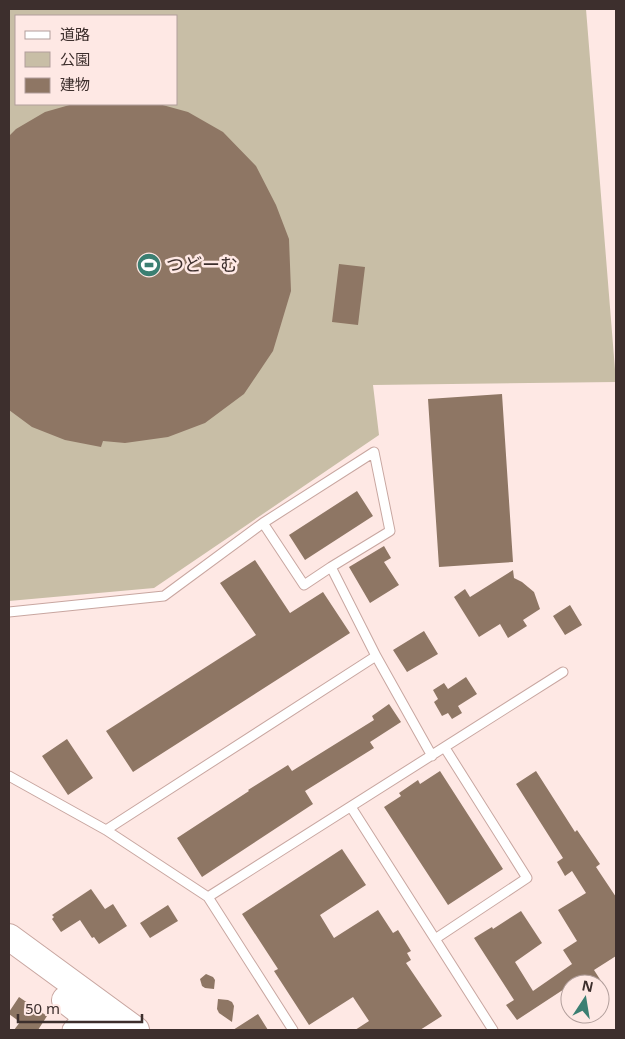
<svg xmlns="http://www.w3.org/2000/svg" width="625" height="1039" viewBox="0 0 625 1039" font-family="'Noto Sans','Noto Sans JP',sans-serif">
<rect width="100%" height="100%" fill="#fee8e4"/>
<path fill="#c8bea6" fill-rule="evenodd" d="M9 9H586L616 382 373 385 379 435 154 588 9 601ZM16 16H176V104H16Z"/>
<path fill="#8e7664" d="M73 104H159L188 112 223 132 256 166 276 205 289 239 291 291 273 351 244 394 205 423 168 437 125 443 103 441 101 447 65 440 32 427 9 410V136L16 129 45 112Z
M339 264 365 267 358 325 332 322Z
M502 394 513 562 439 567 428 399Z
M357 491 373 516 305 560 289 535Z
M384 546 391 558 384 562 399 585 370 603 349 567Z
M255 560 290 613 323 592 350 633 133 772 106 731 256 635 220 583Z
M513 570 514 578 522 582 534 592 540 609 523 620 527 626 508 638 500 624 479 637 454 597 465 589 470 597Z
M570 605 582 625 565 635 553 616Z
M424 631 438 654 407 672 393 650Z
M466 677 477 694 458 706 462 713 452 719 448 713 442 716 434 702 438 699 433 690 444 683 448 689Z
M389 704 401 722 370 742 374 748 305 791 313 804 202 877 177 838 249 791 248 790 288 765 292 771 374 720 372 716Z
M67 739 93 778 68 795 42 756Z
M440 771 503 869 448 905 384 807 401 796 399 793 418 780 420 784Z
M536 771 575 832 577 830 600 864 596 867 616 897V956L594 970 603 984H584L581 978 517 1020 506 1005 514 1000 474 938 492 927 493 929 521 911 542 943 515 962 533 991 572 964 563 950 577 941 558 910 586 893 572 871 565 876 557 862 563 858 516 784Z
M342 849 366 885 320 915 334 938 378 910 393 933 398 930 411 951 407 953 411 960 406 963 442 1016 420 1030H355L369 1021 353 997 309 1025 274 971 278 969 242 914Z
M91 889 105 909 113 904 127 926 99 944 94 937 92 938 80 920 61 932 52 919 54 917 52 915Z
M168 905 178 921 150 938 140 923Z
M206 974 213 977 215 980 214 989 205 988 202 986 200 979Z
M19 997 47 1016 38 1030H14L20 1022 9 1014V1012Z
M218 999 228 1000 232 1002 234 1006 232 1022 219 1013 217 1009Z
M258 1014 268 1030H233Z"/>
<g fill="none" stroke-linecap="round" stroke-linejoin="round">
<g stroke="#c8a6a0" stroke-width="11">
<path id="service" d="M263 523 304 585 331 567 376 656
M9 612 164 596 263 523 374 452 390 531 331 567
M9 776 106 830
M351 807 493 1030
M208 897 106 830 376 656 432 756
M435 939 527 878 445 748
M293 1030 208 897 563 672"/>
</g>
<g stroke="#c8a6a0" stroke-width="21">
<path id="minor" d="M72 1030 85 1015"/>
</g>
<g stroke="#c8a6a0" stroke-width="28">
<path id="secondary" d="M9 937 136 1030
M65 1000 104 1030"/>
</g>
<use href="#service" stroke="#fff" stroke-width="9"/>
<use href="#minor" stroke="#fff" stroke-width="19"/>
<use href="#secondary" stroke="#fff" stroke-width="26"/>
</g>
<defs>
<g id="stadium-disc" transform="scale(1.25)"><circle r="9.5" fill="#3b7f72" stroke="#fee8e4"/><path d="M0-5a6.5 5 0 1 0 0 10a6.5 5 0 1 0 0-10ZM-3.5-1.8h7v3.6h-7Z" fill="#fff"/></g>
</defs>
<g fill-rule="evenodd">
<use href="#stadium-disc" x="149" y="265"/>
</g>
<g text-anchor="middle" stroke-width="5" stroke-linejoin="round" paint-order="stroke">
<g font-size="18" fill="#3d2f2d" stroke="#fee8e4" text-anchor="start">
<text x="166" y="271">つどーむ</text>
</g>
</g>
<rect width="625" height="1039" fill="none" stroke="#3d2f2d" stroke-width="20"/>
<rect x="15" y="15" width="162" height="90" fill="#fee8e4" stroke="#b19e9b"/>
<rect x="25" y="31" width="25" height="8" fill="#ffffff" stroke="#b19e9b"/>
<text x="60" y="40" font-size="15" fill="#3d2f2d">道路</text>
<rect x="25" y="52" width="25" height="15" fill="#c8bea6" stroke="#b19e9b"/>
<text x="60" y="65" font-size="15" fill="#3d2f2d">公園</text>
<rect x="25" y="78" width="25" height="15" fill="#8e7664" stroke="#b19e9b"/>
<text x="60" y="90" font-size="15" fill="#3d2f2d">建物</text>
<g transform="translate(585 999) rotate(12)"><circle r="24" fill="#fee8e4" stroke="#b19e9b"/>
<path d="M0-4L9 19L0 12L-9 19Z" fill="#3b7f72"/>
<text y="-8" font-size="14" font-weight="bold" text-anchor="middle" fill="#3d2f2d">N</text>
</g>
<path d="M18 1014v8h124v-8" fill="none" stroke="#3d2f2d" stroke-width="2.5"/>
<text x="25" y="1014" font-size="15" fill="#3d2f2d" stroke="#fee8e4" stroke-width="4" paint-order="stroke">50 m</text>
</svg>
